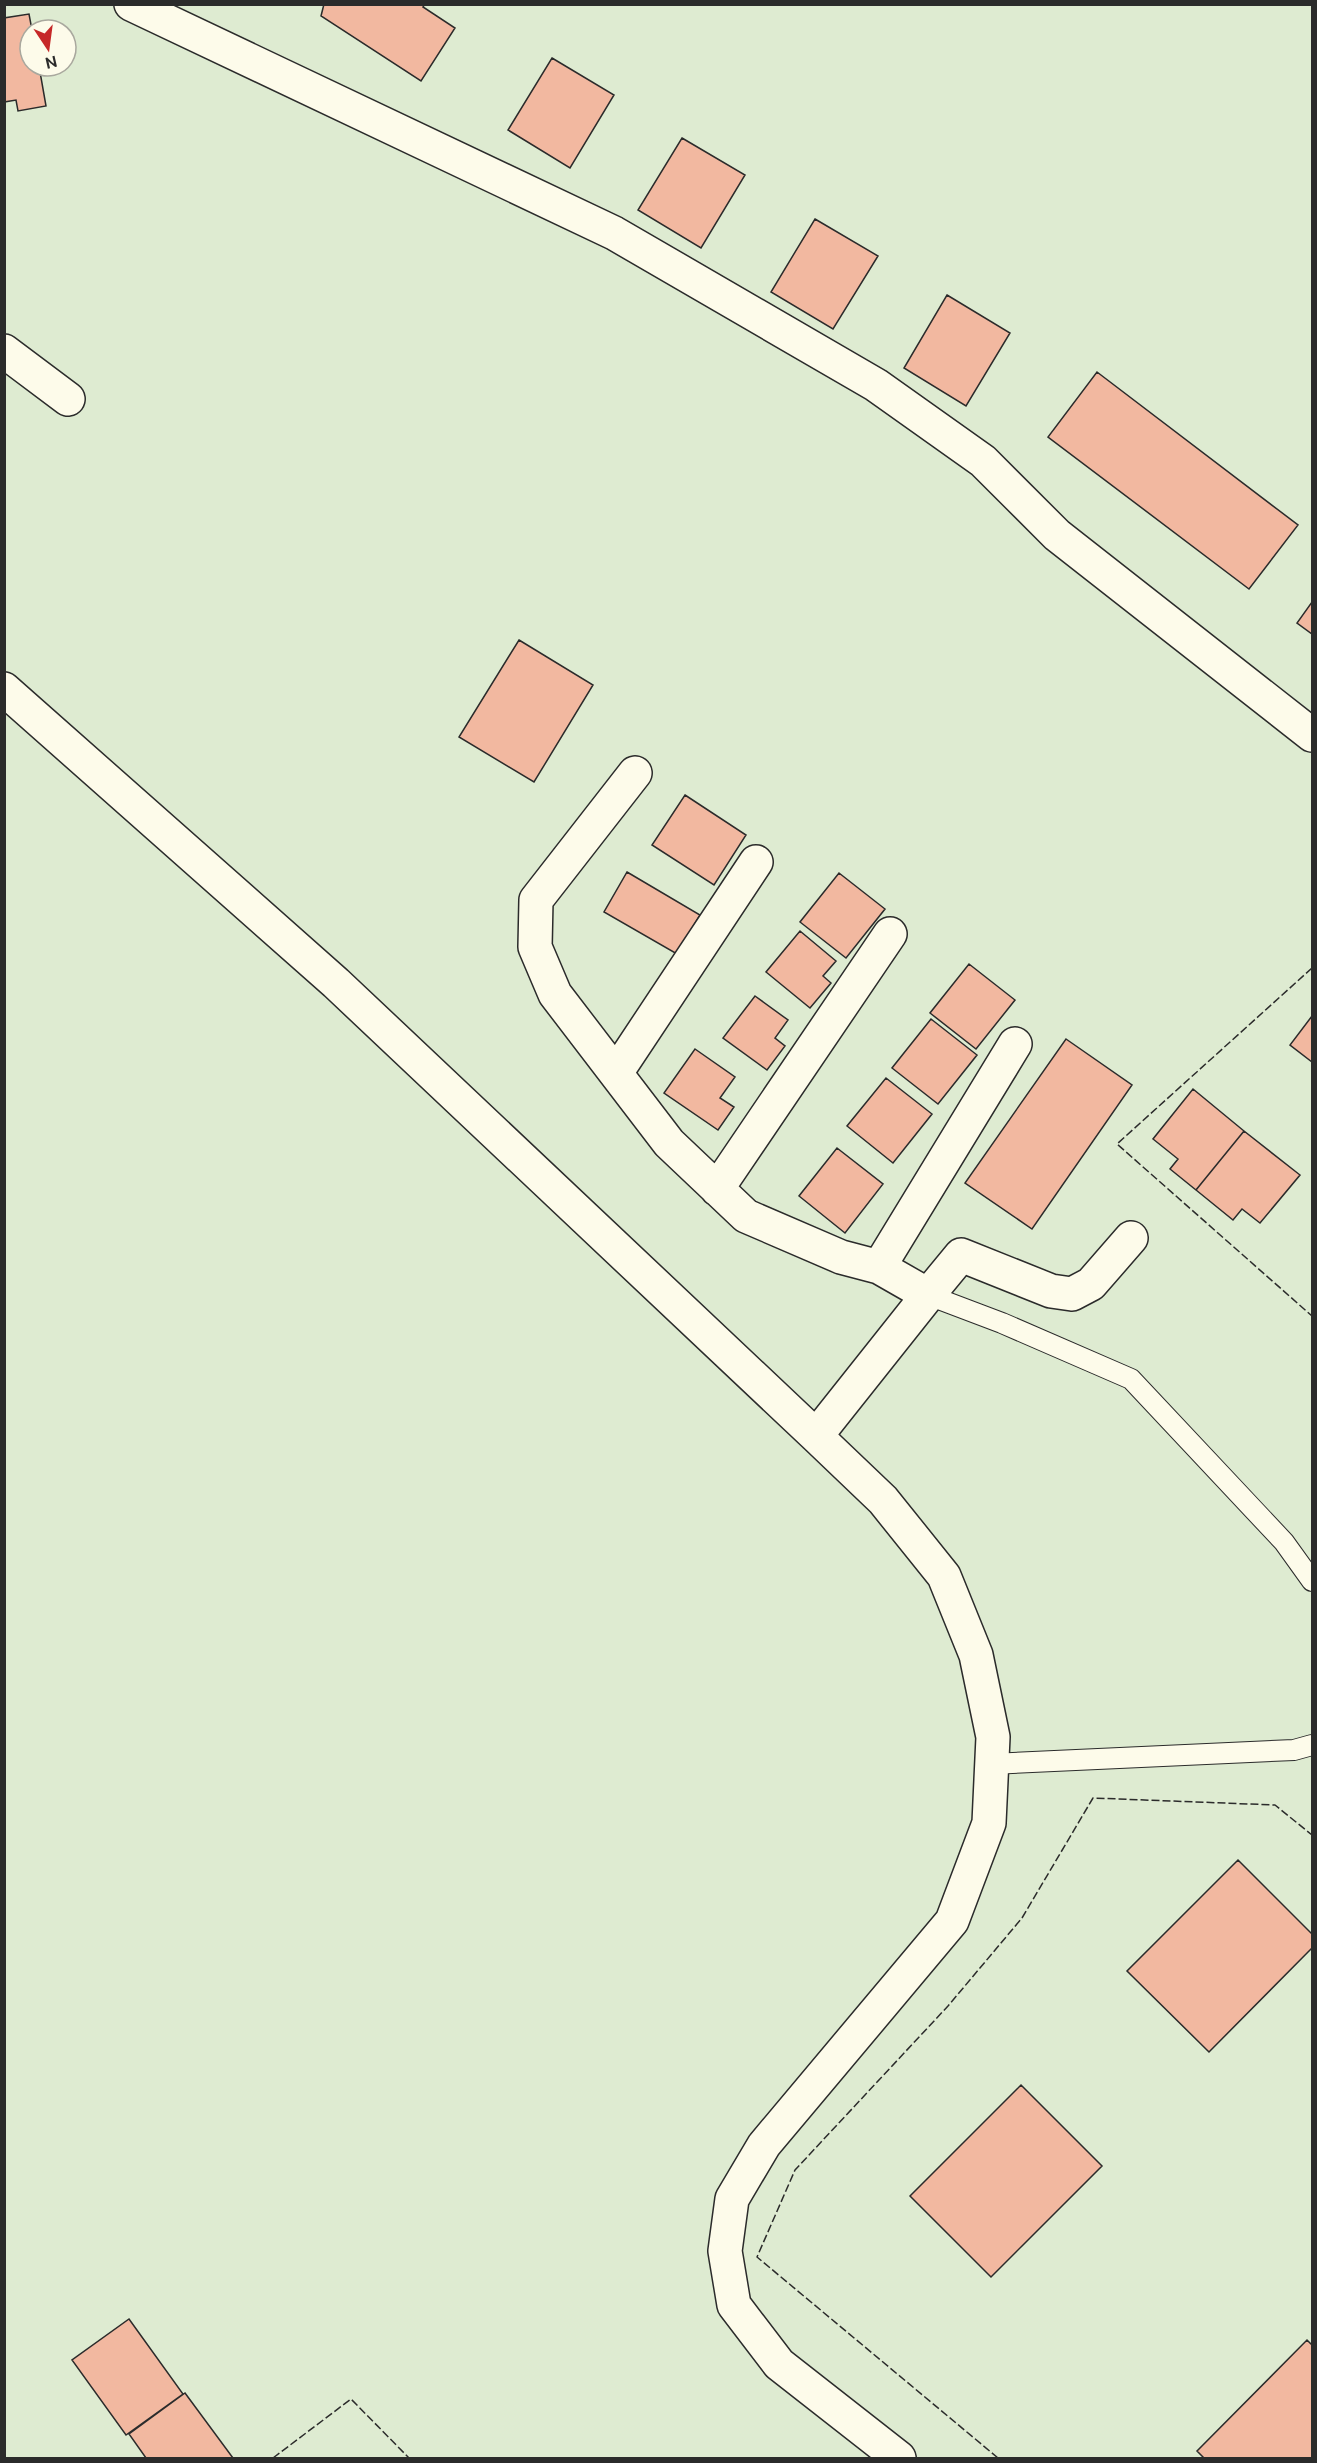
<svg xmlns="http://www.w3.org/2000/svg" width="1317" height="2463" viewBox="0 0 1317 2463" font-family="Ubuntu,sans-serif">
<rect width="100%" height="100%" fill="#fdfbea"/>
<path fill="#deebd1" stroke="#74746e" stroke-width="1.5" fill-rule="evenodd" d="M5 5H1312V2458H5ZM30 30H66V66H30Z"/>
<path fill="#f2b8a0" stroke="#2b2b2b" stroke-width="1.5" d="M324 4H425L423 7 455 28 421 81 321 16Z
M29 14 32 30H30V66H39L46 106 18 111 16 100 4 102V18Z
M552 58 614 95 570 168 508 130Z
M682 138 745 175 701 248 638 210Z
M815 219 878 256 833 329 771 292Z
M947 295 1010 333 966 406 904 368Z
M1097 372 1298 525 1249 589 1048 437Z
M1312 602V634L1297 623Z
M519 640 593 685 534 782 459 737Z
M685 795 746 835 714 885 652 845Z
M627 872 700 915 677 954 604 912Z
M839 873 885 909 846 958 800 922Z
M800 931 836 961 823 976 831 983 810 1008 766 972Z
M969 964 1015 1000 976 1049 930 1013Z
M755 996 788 1020 775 1038 785 1046 767 1070 723 1038Z
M1312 1016V1062L1290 1045Z
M931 1019 977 1055 938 1104 892 1068Z
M1066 1039 1132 1085 1032 1229 965 1183Z
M695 1049 735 1077 720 1098 734 1107 718 1130 664 1093Z
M886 1078 932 1114 893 1163 847 1126Z
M1193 1089 1244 1131 1196 1190 1170 1169 1178 1159 1153 1139Z
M1244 1131 1300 1175 1260 1223 1242 1209 1233 1220 1196 1190Z
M837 1148 883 1184 845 1233 799 1196Z
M1238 1860 1312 1934V1948L1209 2052 1127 1971Z
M1021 2085 1102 2166 991 2277 910 2196Z
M129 2319 183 2394 126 2435 72 2360Z
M1307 2340 1312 2345V2458H1204L1197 2451Z
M185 2393 233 2458H146L129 2434Z"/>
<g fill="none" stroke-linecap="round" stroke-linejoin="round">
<g stroke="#2b2b2b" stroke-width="22">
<path id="lane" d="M928 1295 1002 1323 1131 1379 1284 1542 1312 1581
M991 1764 1294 1750 1312 1745"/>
</g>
<g stroke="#2b2b2b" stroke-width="36">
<path id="street" d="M131 4 614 233 876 385 983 461 1057 535 1312 735
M4 351 68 399
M4 689 336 983 816 1436 883 1500 944 1576 976 1655 993 1737 989 1823 952 1921 764 2145 732 2199 725 2251 734 2305 779 2364 899 2458
M635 773 536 900 535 947 555 994 669 1143 746 1216 841 1257 879 1267 928 1295 816 1436
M616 1073 756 862
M717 1189 890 934
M879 1267 1015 1044
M928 1295 961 1255 1051 1291 1072 1294 1091 1284 1131 1238"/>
</g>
<use href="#lane" stroke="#fdfbea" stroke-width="20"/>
<use href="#street" stroke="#fdfbea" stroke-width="33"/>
<path stroke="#2b2b2b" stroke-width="1.5" stroke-dasharray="8 3" stroke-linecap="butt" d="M1312 968 1117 1144 1312 1316
M273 2458 351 2399 409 2458
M998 2458 757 2257 795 2170 948 2006 1022 1918 1093 1798 1275 1805 1312 1835"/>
</g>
<rect width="1317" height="2463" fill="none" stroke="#2b2b2b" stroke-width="12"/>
<g transform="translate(48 48) rotate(167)"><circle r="28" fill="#fdfbea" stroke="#a9a89e" stroke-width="1.5"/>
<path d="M0-4.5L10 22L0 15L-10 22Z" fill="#c62828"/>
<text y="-9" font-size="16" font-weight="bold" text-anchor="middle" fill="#2b2b2b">N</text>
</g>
</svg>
